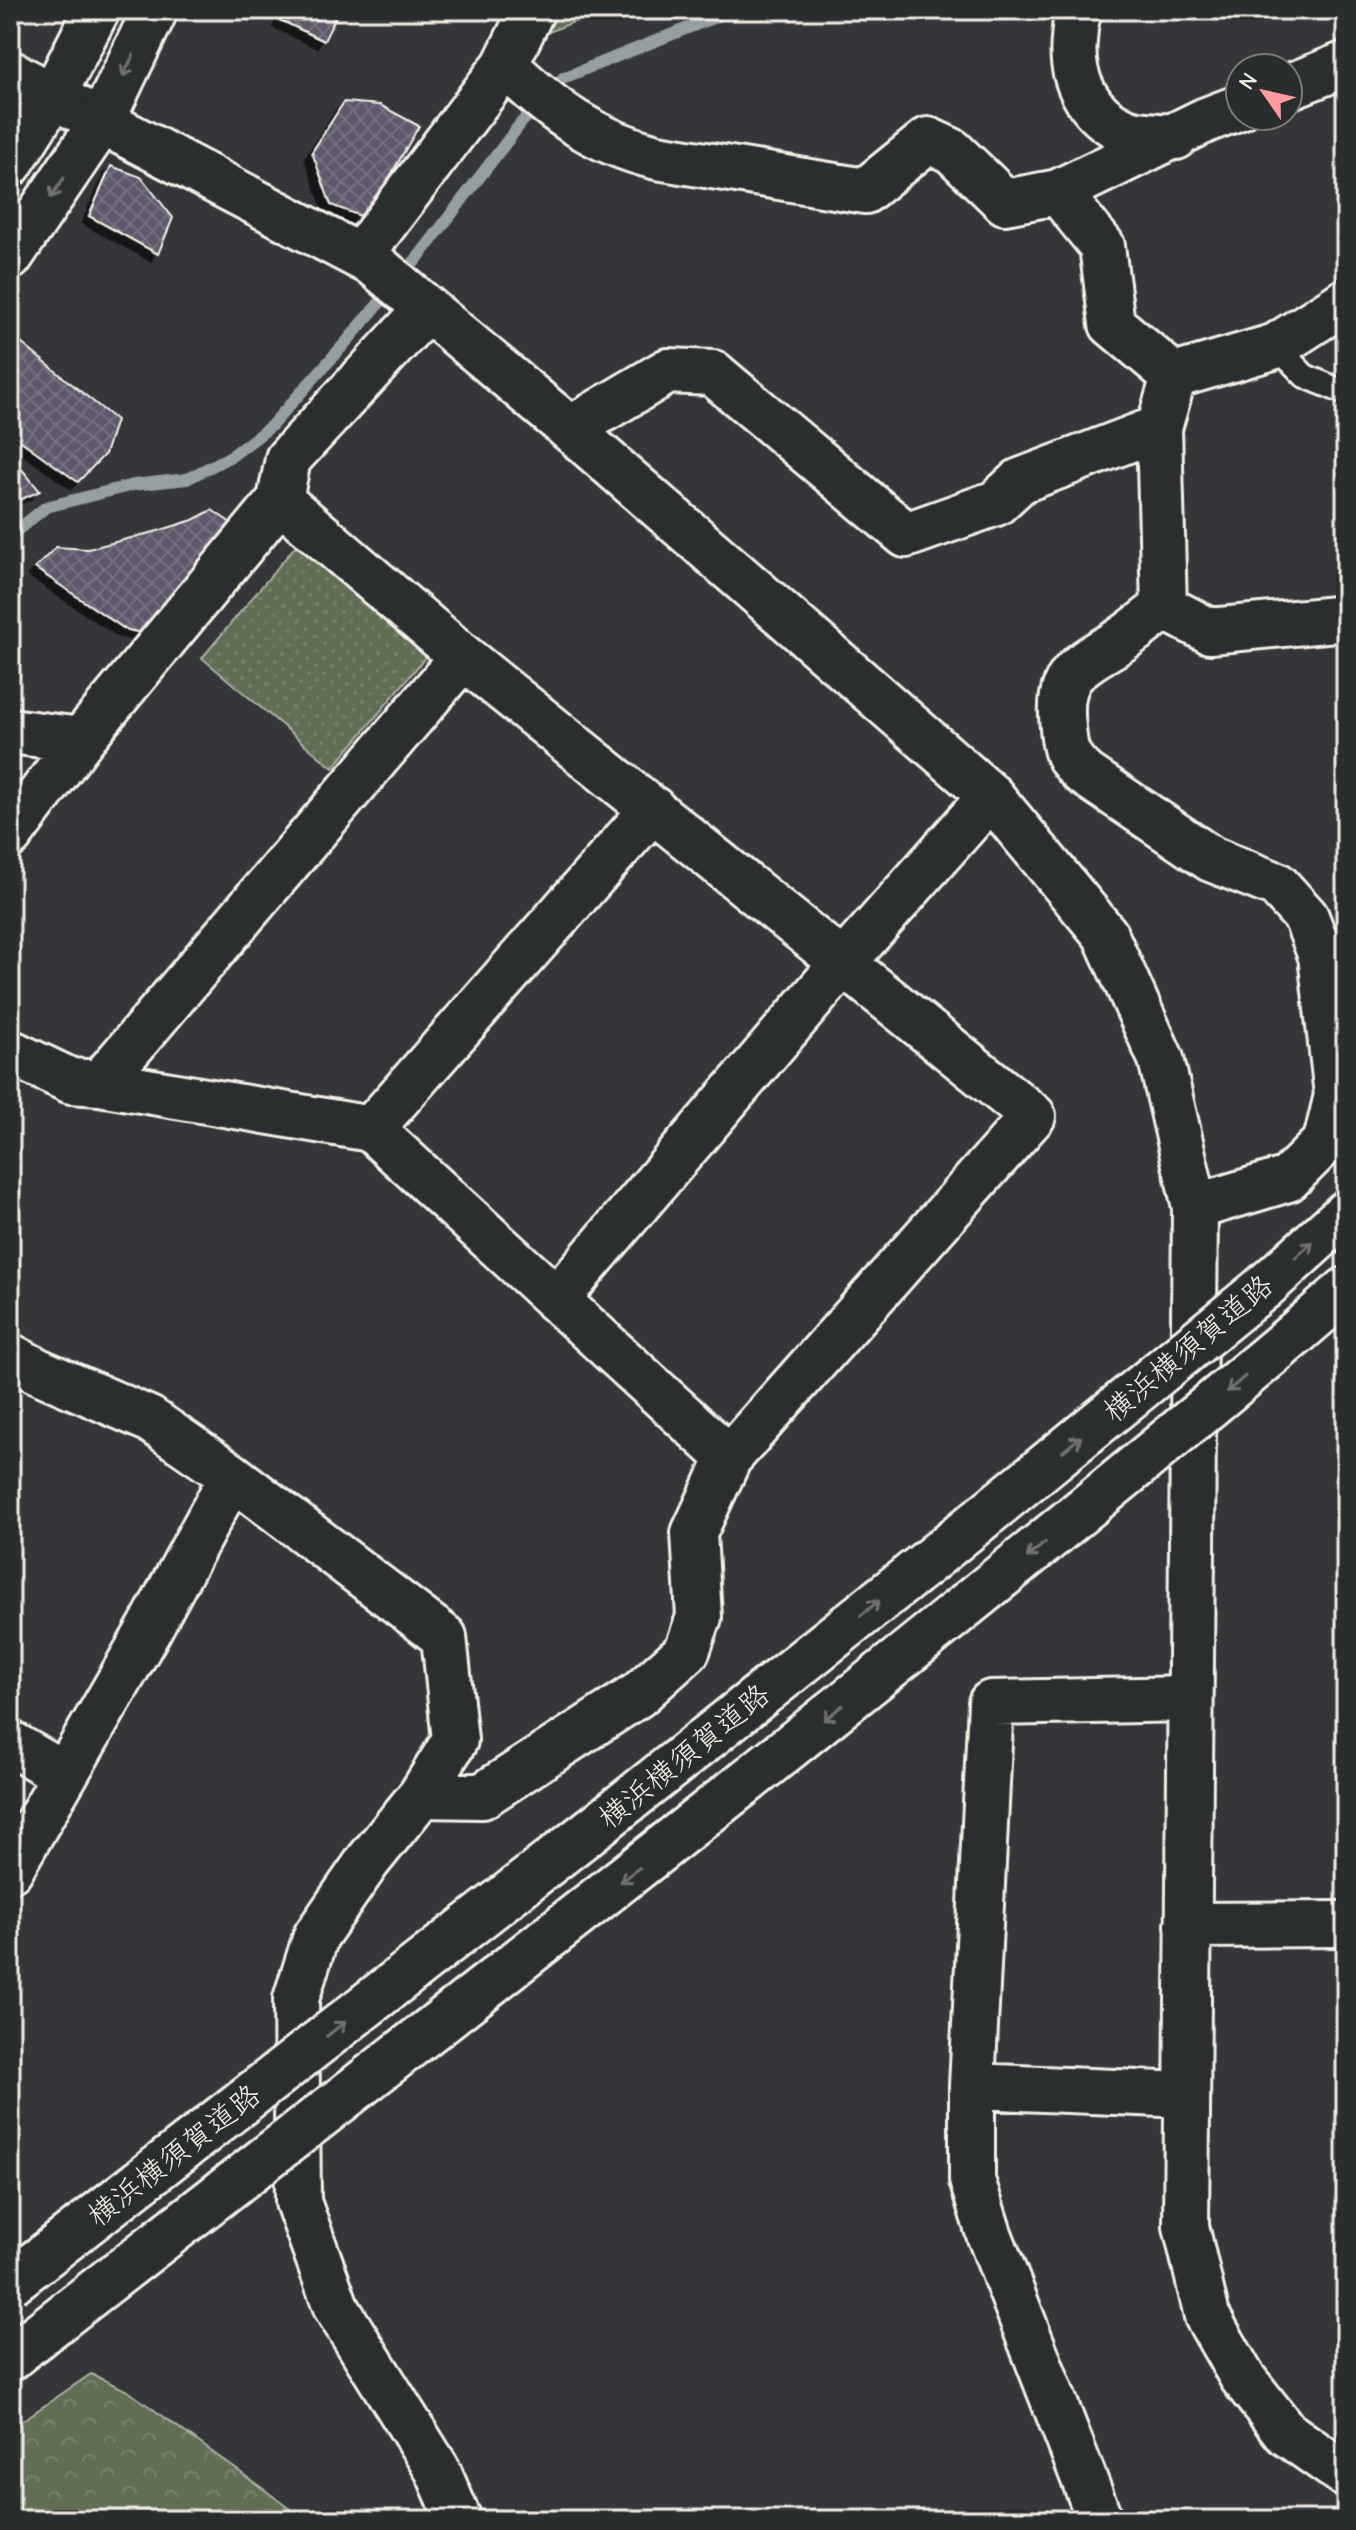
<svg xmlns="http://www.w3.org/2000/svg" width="1356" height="2530" viewBox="0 0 1356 2530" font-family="'Comic Neue','Klee One',sans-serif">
<defs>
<pattern id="forest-crowns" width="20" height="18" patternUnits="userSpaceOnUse" patternTransform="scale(2)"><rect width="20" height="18" fill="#606e57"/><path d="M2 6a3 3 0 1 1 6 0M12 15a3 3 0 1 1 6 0" fill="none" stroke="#77836f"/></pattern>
<pattern id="park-dots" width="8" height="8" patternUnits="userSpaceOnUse" patternTransform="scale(2)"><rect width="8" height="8" fill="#606e57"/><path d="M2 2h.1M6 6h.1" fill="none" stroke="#77836f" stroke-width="1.8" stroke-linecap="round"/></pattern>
<pattern id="building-cross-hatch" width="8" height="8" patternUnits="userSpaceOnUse" patternTransform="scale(2)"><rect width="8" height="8" fill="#5e586a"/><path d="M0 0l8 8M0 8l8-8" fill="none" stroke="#76707f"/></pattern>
<filter id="shadow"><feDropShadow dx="-7" dy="7" stdDeviation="0" flood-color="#0009"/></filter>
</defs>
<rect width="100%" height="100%" fill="#34363a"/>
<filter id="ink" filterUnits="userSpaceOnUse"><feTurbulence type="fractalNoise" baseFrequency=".0125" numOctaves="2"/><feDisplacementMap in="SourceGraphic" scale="16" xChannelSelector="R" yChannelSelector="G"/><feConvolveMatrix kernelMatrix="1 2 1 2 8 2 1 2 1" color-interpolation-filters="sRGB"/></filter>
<g filter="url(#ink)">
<path fill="url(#forest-crowns)" stroke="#aab0a0" stroke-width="2" d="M91 2374 128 2391 306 2520H10V2429Z"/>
<path fill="url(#park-dots)" stroke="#aab0a0" stroke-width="2" d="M557 10H603L544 34Z
M298 543 429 653 333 768 202 658Z"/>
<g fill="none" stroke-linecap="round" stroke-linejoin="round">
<path stroke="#969fa2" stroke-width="12" d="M10 536 46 507 133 485 187 479 233 455 271 426 348 340 420 255 521 123 563 78 733 10"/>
</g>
<path fill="url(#building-cross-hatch)" stroke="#f4f1e8" stroke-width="2" filter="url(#shadow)" d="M285 10H339L324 41 280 20Z
M344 102 380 105 419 126 366 218 331 205 312 152Z
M111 166 141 177 173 218 158 254 89 216Z
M10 334 116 420 105 454 78 482 10 433Z
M10 455 40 491 10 504Z
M212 510 234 525 153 636 125 629 35 568 56 547 88 549 158 531 193 520Z"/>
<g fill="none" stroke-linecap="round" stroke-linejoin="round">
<g stroke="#f4f1e8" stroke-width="28">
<path id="lane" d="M1276 346 1305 376 1346 393"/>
</g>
<g stroke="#f4f1e8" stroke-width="50">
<path id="street" d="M1080 10C1075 19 1075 30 1074 40 1070 80 1089 116 1126 131 1140 137 1161 135 1176 137
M505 65C552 110 592 141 657 157L865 191 928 140 952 151 1005 202 1058 192 1102 246 1112 324 1174 376 1159 428 1164 607
M10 73 53 96
M1288 87 1346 64
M1058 192 1206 120 1240 107
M360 256 505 65 532 10
M1174 376 1276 346 1346 301
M570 429 668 371 713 373 906 535 996 503 1020 481 1159 428
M280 500 463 657 1033 1116 729 1458 694 1533 699 1617 687 1651 638 1695 482 1796 421 1795
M10 731 81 740
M10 835 81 740 280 500 288 459 427 309
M10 1052 71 1081 100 1083 371 1129 729 1458
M100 1083 463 657
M371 1129 653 809
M1195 1207 1288 1179 1326 1141 1337 1095 1321 956 1306 917 1277 885 1211 859 1082 772C1066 756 1065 750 1063 728 1057 677 1074 668 1113 645 1131 634 1148 620 1164 607L1210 631 1346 618
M556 1300 843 963 991 796
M10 1356 38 1371 149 1419 232 1476 444 1637 455 1740 421 1795 368 1861 316 1936 296 1999 298 2202 336 2307 437 2469 459 2520
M10 1743 65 1775
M10 1870 150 1628 232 1476
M1188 1925 1346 1924
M972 2086 1187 2095
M1100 2520 989 2234 972 2180V2086L991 1703 1190 1699"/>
</g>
<g stroke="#f4f1e8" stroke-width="50">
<path id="secondary" d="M53 96 374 264 570 429 991 796 1105 934 1161 1059 1195 1207 1186 2226 1207 2316 1242 2377 1286 2433 1346 2475"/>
</g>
<g stroke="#f4f1e8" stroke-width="50">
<path id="primary" d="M10 164 53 96 97 10
M10 257 101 123 155 10"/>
</g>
<g stroke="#f4f1e8" stroke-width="50">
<path id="highway" d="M1263 1288 1346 1213
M1295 1334 1346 1290
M10 2358 35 2338"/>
</g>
<use href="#lane" stroke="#2a2d2e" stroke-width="22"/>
<use href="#street" stroke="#2a2d2e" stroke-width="44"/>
<use href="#secondary" stroke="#2a2d2e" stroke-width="44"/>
<use href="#primary" stroke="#2a2d2e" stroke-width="44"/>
<use href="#highway" stroke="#2a2d2e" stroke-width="44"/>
<g stroke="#f4f1e8" stroke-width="50" stroke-linecap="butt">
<path id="highway-bridge" d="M10 2283 599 1824 934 1557 1263 1288
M35 2338C459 2008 884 1680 1295 1334"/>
</g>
<use href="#highway-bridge" stroke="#2a2d2e" stroke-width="44"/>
</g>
<defs><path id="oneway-shaft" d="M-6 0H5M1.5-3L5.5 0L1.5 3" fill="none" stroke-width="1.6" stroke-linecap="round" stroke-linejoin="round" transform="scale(2)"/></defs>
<g stroke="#71726f">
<use href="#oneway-shaft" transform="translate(128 66) rotate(116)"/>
<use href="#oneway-shaft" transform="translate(57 188) rotate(124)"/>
<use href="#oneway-shaft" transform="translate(1304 1250) rotate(-42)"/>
<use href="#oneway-shaft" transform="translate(1236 1384) rotate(140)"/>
<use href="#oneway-shaft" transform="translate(1072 1444) rotate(-39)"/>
<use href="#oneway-shaft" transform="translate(1036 1550) rotate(141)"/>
<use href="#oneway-shaft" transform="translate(870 1608) rotate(-39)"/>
<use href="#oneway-shaft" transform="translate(833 1713) rotate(141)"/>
<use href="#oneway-shaft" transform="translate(630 1875) rotate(142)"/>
<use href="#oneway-shaft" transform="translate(336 2029) rotate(-38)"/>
</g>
</g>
<g text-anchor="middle" stroke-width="8" stroke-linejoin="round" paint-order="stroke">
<g font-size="30" fill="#f4f1e8" stroke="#2a2d2e">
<text transform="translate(1188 1348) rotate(-40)" y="10">横浜横須賀道路</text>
<text transform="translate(684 1756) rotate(-39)" y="10">横浜横須賀道路</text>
<text transform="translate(174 2155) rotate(-38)" y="10">横浜横須賀道路</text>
</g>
</g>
<rect width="1356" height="2530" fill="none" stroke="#2a2d2e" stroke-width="40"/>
<rect x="20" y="20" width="1316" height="2490" fill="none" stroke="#f4f1e8" stroke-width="3" filter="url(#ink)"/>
<g transform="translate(1264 92) rotate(304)"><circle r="38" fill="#2a2d2e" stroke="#7b7b78" stroke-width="2"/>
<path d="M0-6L14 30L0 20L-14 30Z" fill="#ff9aa2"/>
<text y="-12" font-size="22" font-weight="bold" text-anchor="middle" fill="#f4f1e8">N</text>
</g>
</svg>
